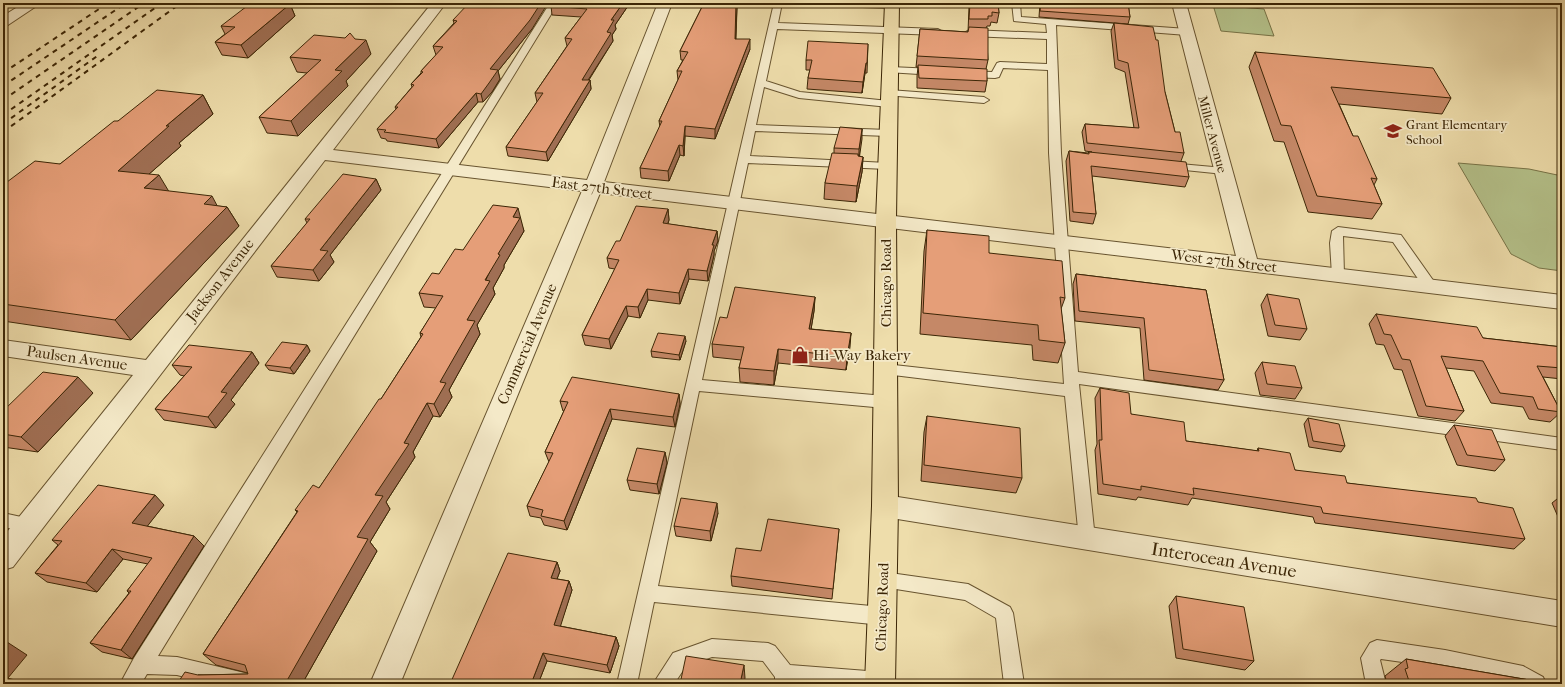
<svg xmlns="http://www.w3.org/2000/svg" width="1565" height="687" viewBox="0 0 1565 687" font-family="'IM FELL French Canon',serif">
<rect width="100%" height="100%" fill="#eeddab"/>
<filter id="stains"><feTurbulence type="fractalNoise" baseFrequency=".005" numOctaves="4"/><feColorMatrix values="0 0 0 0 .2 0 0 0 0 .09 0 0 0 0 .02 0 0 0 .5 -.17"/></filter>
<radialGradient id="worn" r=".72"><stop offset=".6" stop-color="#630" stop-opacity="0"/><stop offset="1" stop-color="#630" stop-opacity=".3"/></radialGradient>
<path fill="#b5c28b" stroke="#787448" d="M1213 5 1264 9 1274 36 1221 31Z
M1458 163 1529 169 1562 176V271L1539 268 1511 254Z"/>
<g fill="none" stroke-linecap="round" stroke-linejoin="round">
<g stroke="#68542f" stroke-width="2">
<path id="lane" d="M550 3H558L158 656 177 657 249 674 256 677 259 684H211L177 675 147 674 141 684H120L134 658Z
M774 3H782L778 23 938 29 943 32 938 35 777 29 766 81 800 92 889 101 894 104 889 107 799 98 764 87 756 125 888 130 893 133 888 136 755 131 750 156 887 163 893 166 887 169 748 163 702 380 885 396 890 398 892 402 890 406 885 408 699 391 658 586 882 607 888 610 891 616 888 622 882 625 654 602 637 684H617Z
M829 3H894L895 5 891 8 833 6Z
M1012 3H1020L1021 17 1187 29 1192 32 1187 35 1056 25 1061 153 1078 372 1562 438V450L1079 384 1095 539 1093 544 1087 546 1081 544 1079 539 1065 396 885 374 880 373 878 369 880 365 885 364 1064 384 1049 153 1048 70 1003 68 999 77 995 78 968 77 963 74 968 71 992 72 997 63 1000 62 1047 64V39L969 36 964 33 969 30 1047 33 1046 24 1014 21Z
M890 67 935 69 940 72 935 75 887 72 885 70 887 68Z
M889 90 984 97 989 100 984 103 885 95 884 93Z
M1169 163 1224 168 1230 171 1224 174 1165 168 1163 166 1165 164Z
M1338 227 1401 235 1435 283 1437 286 1435 289H1425L1393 242 1343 236 1344 275 1343 278H1333L1332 275 1330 243 1332 231Z
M3 513 35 520 37 525 35 530 29 532 3 527Z
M883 572 968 584 1010 607 1013 613 1024 684H1004L996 618 965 600 877 586 874 580 877 574Z
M712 639 768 643 775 646 790 665 880 672 887 674 890 681 888 684H775V677L763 661 712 657 686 666 674 684H653L673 653Z
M1377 640 1445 650 1523 666 1543 677 1546 684H1520L1445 668 1381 659 1380 660 1386 684H1366L1361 658 1370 643Z"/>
</g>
<g stroke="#68542f" stroke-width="2">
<path id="street" d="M24 3H41L8 25 3 26V16Z
M432 3H446L333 150 587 180 658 3H672L604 182 1236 256 1172 3H1186L1257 259 1562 295V309L600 193 400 684H370L582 191 325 160 13 567 3 570V537L133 375 3 356V340L146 360Z
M885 495 1562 601V627L885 517 876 514 872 506 876 498Z"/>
</g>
<g stroke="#3c2606" stroke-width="2">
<path id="primary" d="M885 3H899L896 220 898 506 895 684H865L872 506 876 220Z"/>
</g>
<use href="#lane" fill="#f4e9c8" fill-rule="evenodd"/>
<use href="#street" fill="#f4e9c8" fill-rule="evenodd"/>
<use href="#primary" fill="#eeddab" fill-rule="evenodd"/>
<path stroke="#3c2606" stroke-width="2" stroke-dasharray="5 5" stroke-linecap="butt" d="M3 73 108 3
M3 86 126 3
M3 100 144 3
M3 115 162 3
M3 124 100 54
M3 132 181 3"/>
</g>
<path fill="#c58867" stroke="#3c2606" d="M630 3 615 25 616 29 612 35 613 41 589 80H590L591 89 548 161 508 156 506 147 537 102 535 93 567 46 565 38 581 17 552 15 551 6Z
M704 3H738L737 7 736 39 750 49 715 139 685 136 684 156 680 155 669 181 641 178 640 168 660 127 659 121 678 80 677 71 683 60H681L680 51Z
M951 3H998L999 13 997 23 991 22 990 26H987L986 28 988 60 986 69 987 81 985 92 917 88V76L918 67H916L920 29 968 32 969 7 951 5Z
M1040 3H1128L1130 17 1128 24 1039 17Z
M290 4 295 16 248 58 222 55 215 42 225 34 221 26Z
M453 20 532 29 498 71 500 79 492 92 483 102H478L439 148 387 141 386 139 381 138 377 129 396 109 395 107 412 87 411 84 421 73V71L436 55 433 46 454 23Z
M1114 23 1165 92 1175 132 1184 153 1181 161 1189 177 1185 187 1092 176 1096 214 1093 224 1070 221 1066 161 1069 151 1088 153 1089 152H1092L1085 151 1082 132 1085 124 1134 128 1125 72 1115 68 1111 31Z
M868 44 867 73H865L862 93 807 89 808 78 810 70H806V60Z
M1255 52 1451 98 1442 114 1339 104 1353 136 1377 179 1374 185 1382 204 1372 219 1308 212 1284 142 1274 141 1249 67Z
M371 54 346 81 348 86 298 136 267 133 259 117 307 73 297 72 290 57Z
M203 95 213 114 179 143 181 146 149 174 168 191 217 206 227 207 239 226 131 340 3 321V185L60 164 118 121Z
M862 129 859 156 863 157 862 172 856 202 824 199 825 183 834 153V148Z
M376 179 381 190 330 255 334 262 319 281 277 277 271 266 307 223 305 219Z
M668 209 669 220 668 224 717 231 718 241 714 251V255L708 281 689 279 680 304 648 300 640 318 628 316 611 349 585 345 582 335 615 269 609 268 607 258 620 241Z
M522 222 521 223 524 231 504 265V268L493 288 495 294 477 325 480 334 449 390 452 397 440 417 433 416 413 452 415 457 386 502 390 509 370 542 377 551 302 684 198 675 248 674V673L216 665 203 654 297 512 295 510 319 488 381 399 421 337 420 333 436 308 424 307 419 293 439 274 463 250Z
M927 230 989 253 1065 298 1061 309 1065 343 1058 363 1033 360 1032 345 920 334 924 251Z
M1076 274 1206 290 1224 380 1218 390 1144 380 1140 328 1075 321 1073 284Z
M1267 294 1307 329 1300 340 1268 336 1261 305Z
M815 297 814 311 811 329 851 333 846 370 778 363 774 385 740 382 739 368 741 360 713 357 712 344 727 318Z
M1376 314 1483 338 1562 347V379L1543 377 1561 412 1550 422 1529 419 1523 407 1491 403 1474 371 1446 368 1464 411 1455 421 1418 416 1402 370 1394 369 1384 345 1376 344 1369 324Z
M686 341 680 360 652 357 651 351Z
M307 345 310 351 294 374 269 370 265 365Z
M252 352 259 363 231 400 235 404 216 428 164 420 155 409 184 376 180 375 172 365Z
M1262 362 1302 388 1295 399 1260 395 1255 373Z
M1100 388 1131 414 1186 441 1257 451 1258 448 1295 470 1347 483 1478 502 1525 539 1514 549 1315 523 1313 517 1192 498 1188 505 1138 497 1136 500 1098 494 1095 450 1097 444 1095 398Z
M93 393 38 452 3 447V411Z
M679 394 680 404 675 427 612 419 567 530 544 525 541 518 530 516 527 506 549 462 545 452 564 411H563L560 401Z
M927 416 1022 478 1016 493 921 481 924 432Z
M1308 418 1345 446 1341 452 1309 447 1304 424Z
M1454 425 1505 460 1495 471 1457 465 1445 436Z
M665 452 667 463 659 494 630 490 627 480Z
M1562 495V526L1552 503Z
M164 505 147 526 194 536 204 546 132 659 102 652 90 643 129 593 127 591 148 564 123 559 97 592 47 582 35 573 58 545 52 540Z
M718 513 711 541 676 536 674 526Z
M839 529 832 599 732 586 731 576 761 551Z
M557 562 560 571 557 579 569 581 572 590 560 626 616 637 619 646 610 673 547 661 538 684Z
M1176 596 1254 661 1245 670 1176 658 1169 606Z
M1406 659 1553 684H1387L1385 676Z"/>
<path fill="#a06f54" stroke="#3c2606" d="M541 3H548L532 29 498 71 500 79 492 92 483 102 481 94 490 69Z
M623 3H630L615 25 616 29 612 35 613 41 583 88 582 80 607 32 611 20Z
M735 3H738L737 7 735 48Z
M290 4 295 16 248 58 241 45Z
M750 39V49L715 139V129Z
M366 40 371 54 346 81 348 86 298 136 291 121 335 70Z
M866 63 865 73 862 93 863 82Z
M590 80 591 89 548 161 546 152Z
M476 93 478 102 439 148 436 139Z
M203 95 213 114 179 143 181 146 131 190 118 171 166 126Z
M685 126V136L684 156 683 146Z
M862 129V139L859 160V149Z
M679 145 680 155 669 181 668 171Z
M863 157 862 172 856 202 857 186Z
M159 175 171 195 144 188Z
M376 179 381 190 330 255 334 262 319 281 313 270 320 250Z
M212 196 221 213 227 207 239 226 131 340 115 320 204 204Z
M518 208 524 231 504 265V268L493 288 495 294 477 325 480 334 449 390 452 397 440 417 434 404 440 382 467 320 498 254 513 217Z
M668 209 669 220 664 233 663 223Z
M717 231 718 241 714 251V255L708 281 707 271 712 245Z
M688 269 689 279 680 304 679 293Z
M647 289 648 300 640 318 638 307Z
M815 297 814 311 809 342V329Z
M626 306 628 316 611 349 609 339Z
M851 333 850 347 846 370 847 357Z
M685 336 686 341 680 360 679 355Z
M307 345 310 351 294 374 290 368Z
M778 349V363L774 385V371Z
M252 352 259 363 231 400 235 404 216 428 208 417 221 392Z
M78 377 93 393 38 452 21 437Z
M679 394 680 404 675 427 673 417Z
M427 403 433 416 413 452 415 457 386 502 390 509 370 542 377 551 302 684H285L375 495 404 443Z
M610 409 612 419 567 530 564 521Z
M665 452 667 463 659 494 657 484Z
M155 495 164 505 142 533 132 523Z
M717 503 718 513 711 541 710 531Z
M194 536 204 546 132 659 121 650Z
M112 549 123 559 97 592 86 583Z
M557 562 560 571 554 587 551 578Z
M569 581 572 590 558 634 554 625Z
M616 637 619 646 610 673 607 665Z
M7 642 27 655 3 684V647Z
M543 653 547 661 538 684H531Z
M744 665 745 678 744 684H740Z"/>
<path fill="#e59e78" stroke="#3c2606" d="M251 3H289L290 4 241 45 215 42 235 27 221 26Z
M469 3H541L530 20 490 69 498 70 489 83 481 94 476 93 436 139 384 132 386 130 377 129 398 107H395L414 85 411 84 423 72 421 71 443 47 433 46 457 21 453 20Z
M553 3H623L611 20H614L607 32 611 33 582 80H590L546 152 506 147 543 93H535L572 39 565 38 587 9 551 6Z
M704 3H736L735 39H750L715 129 685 126 683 146 679 145 668 171 640 168 662 121H659L682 71H677L688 52 680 51Z
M970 3H998L999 13 992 12V16H988V19H969Z
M1041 3H1128L1130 17 1040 11Z
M1114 23 1153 27 1156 40H1158L1165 92 1175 132H1180L1184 153 1087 143 1085 124 1139 128 1128 63 1118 60Z
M969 27 988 28V60L917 56 920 29 968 32Z
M350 33 355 39 366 40 335 70 342 71 291 121 259 117 321 60 290 57 314 35 345 38Z
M808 41 868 44 867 63H866L863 82 808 78 812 60H806Z
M1255 52 1433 68 1451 98 1331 87 1353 136H1358L1377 179 1371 178 1382 204 1317 196 1291 126 1281 125Z
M918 65 987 69V81L919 78Z
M157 90 203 95 166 126H169L118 171 159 175 144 188 212 196 204 204 227 207 115 320 3 304V185L35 161 60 164 114 121H118Z
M840 127 862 129 859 149 834 148Z
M1069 151 1089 154V152L1186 162 1189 177 1091 166 1096 214 1073 212Z
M832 153 858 154V156L863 157 857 186 825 183Z
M343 174 376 179 320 250 328 251 313 270 271 266 310 219H305Z
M493 205 518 208 513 217 520 218 498 254 500 255 485 280 490 281 467 320 475 321 440 382 446 383 434 404 427 403 404 443 409 444 375 495 383 496 357 537 368 539 285 684H177L185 672 198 675 248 674 245 665 203 654 298 511 295 510 313 485 319 488 379 399H381L423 334 420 333 443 296 419 293 432 273 439 274 455 249 463 250Z
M636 206 668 209 663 223 717 231 712 245H714L707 271 688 269 679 293 647 289 638 307 626 306 609 339 582 335 619 260 607 258 616 241H620Z
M927 230 989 236V253L1062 261 1065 298 1060 297 1065 343 1039 340 1038 325 923 313Z
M1076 274 1206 290 1224 380 1149 370 1144 318 1079 311Z
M735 287 815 297 809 329 851 333 847 357 778 349 774 371 739 368 744 347 712 344 720 317 727 318Z
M1267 294 1299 299 1307 329 1275 325Z
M1376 314 1477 327 1483 338 1562 347V368L1537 366 1561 412 1538 409 1533 397 1500 393 1483 361 1441 356 1464 411 1426 406 1410 360 1402 359 1391 335 1384 334Z
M658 333 685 336 679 355 651 351Z
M282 342 307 345 290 368 265 365Z
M189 345 252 352 221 392 227 393 208 417 155 409 192 367 172 365Z
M1262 362 1295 366 1302 388 1267 384Z
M43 372 78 377 21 437 3 434V411Z
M572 377 679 394 673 417 610 409 564 521 541 516 543 510 527 506 553 453 545 452 568 402 560 401Z
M1100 388 1129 393 1131 414 1184 422 1186 441 1259 451 1258 448 1290 453 1295 470 1345 476 1347 483 1476 498 1478 502 1513 508 1525 539 1323 513 1321 507 1193 488 1194 495 1141 486V490L1103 484 1099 440H1102Z
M927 416 1020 428 1022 478 924 465Z
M1308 418 1339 424 1345 446 1313 441Z
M1454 425 1492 430 1505 460 1467 455Z
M637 448 665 452 657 484 627 480Z
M98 485 155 495 132 523 194 536 121 650 90 643 131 591H127L152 558 112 549 86 583 35 573 62 541 52 540Z
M681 498 717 503 710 531 674 526Z
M768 519 839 529 833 589 731 576 736 548 761 551Z
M508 553 557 562 551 578 569 581 554 625 616 637 607 665 543 653 531 684H450Z
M1176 596 1244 607 1254 661 1183 649Z
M3 641 7 642 3 647Z
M686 656 744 665 740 684H680Z
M1406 659 1553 684H1410L1405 669 1408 668Z
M3 677 23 682 21 684H3Z"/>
<defs>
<g id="school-bare" transform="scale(1.38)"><path d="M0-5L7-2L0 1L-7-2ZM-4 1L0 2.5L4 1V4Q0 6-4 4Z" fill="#8f2418" stroke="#f4e9c8" stroke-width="2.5" paint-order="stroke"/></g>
<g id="shop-bare" transform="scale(1.38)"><path d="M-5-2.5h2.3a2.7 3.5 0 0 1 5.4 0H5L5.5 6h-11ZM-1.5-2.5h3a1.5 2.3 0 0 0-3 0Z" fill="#8f2418" stroke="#f4e9c8" stroke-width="2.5" paint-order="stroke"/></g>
</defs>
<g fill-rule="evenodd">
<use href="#school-bare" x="1393" y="131"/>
<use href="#shop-bare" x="800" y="355"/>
</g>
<g text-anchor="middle" stroke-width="3.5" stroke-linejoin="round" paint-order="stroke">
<g font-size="13" fill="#3c2606" stroke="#f4e9c8" text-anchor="start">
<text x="1406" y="129">Grant Elementary<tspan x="1406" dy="15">School</tspan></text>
</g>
<g font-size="13" fill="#3c2606" stroke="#f4e9c8">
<text transform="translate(1213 134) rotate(75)" y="5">Miller Avenue</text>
</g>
<g font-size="15" fill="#3c2606" stroke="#f4e9c8">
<text transform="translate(602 188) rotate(7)" y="5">East 27th Street</text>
<text transform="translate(1224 261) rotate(7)" y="5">West 27th Street</text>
<text transform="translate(220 280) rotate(-52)" y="5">Jackson Avenue</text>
<text transform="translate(886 283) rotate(-90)" y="5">Chicago Road</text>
<text transform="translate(527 344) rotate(-67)" y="5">Commercial Avenue</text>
<text transform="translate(77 358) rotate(8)" y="5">Paulsen Avenue</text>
<text transform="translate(882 607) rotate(-88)" y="5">Chicago Road</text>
</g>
<g font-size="15" fill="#3c2606" stroke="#f4e9c8" text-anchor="start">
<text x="813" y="360">Hi-Way Bakery</text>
</g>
<g font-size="18" fill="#3c2606" stroke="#f4e9c8">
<text transform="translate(1224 560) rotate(9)" y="6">Interocean Avenue</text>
</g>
</g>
<rect width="1565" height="687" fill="none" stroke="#eeddab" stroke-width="16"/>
<rect x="4" y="4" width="1557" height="679" fill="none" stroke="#3c2606" stroke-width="2"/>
<rect x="8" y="8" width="1549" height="671" fill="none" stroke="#3c2606"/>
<rect width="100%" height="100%" filter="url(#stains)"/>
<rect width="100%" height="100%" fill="url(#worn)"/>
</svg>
